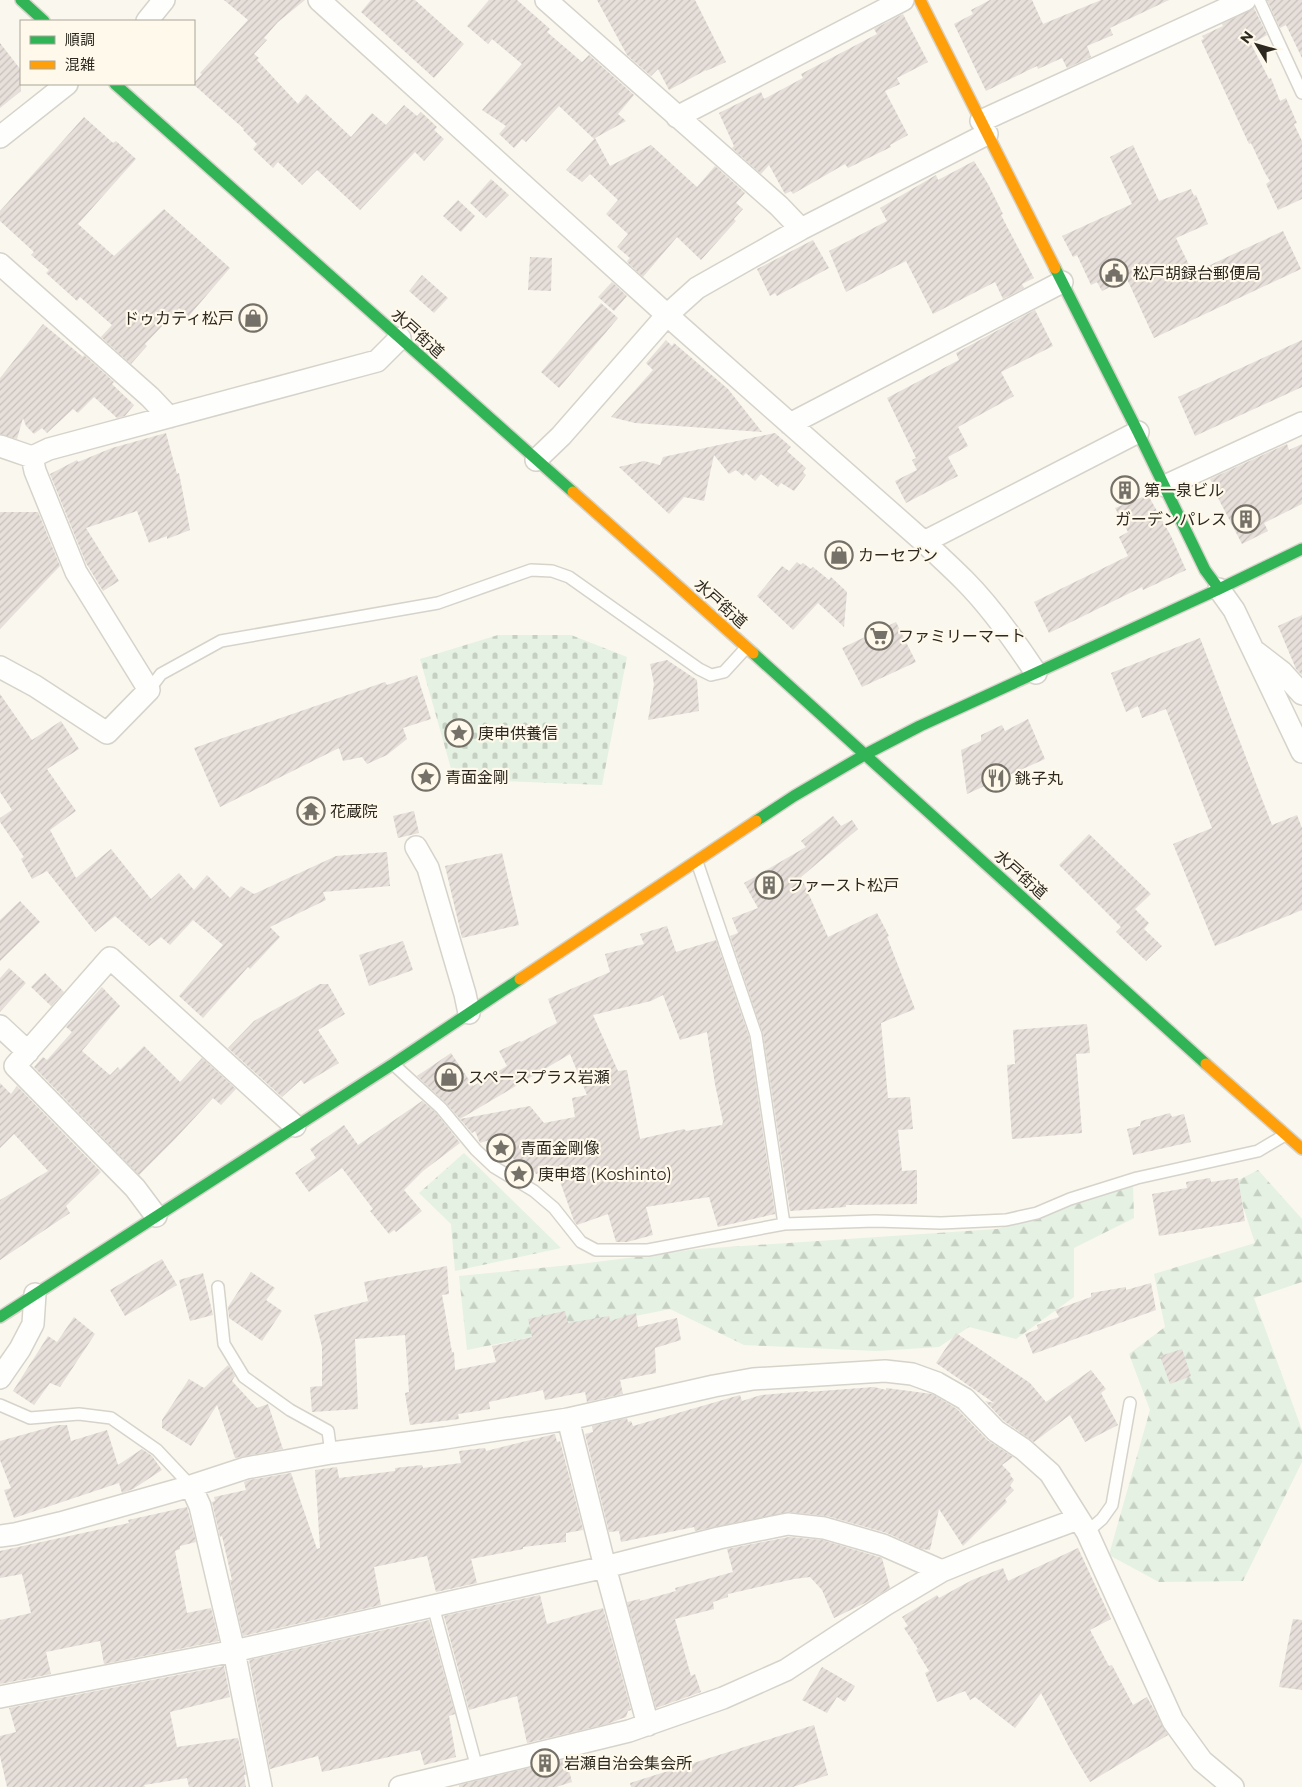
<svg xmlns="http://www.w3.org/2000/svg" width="1302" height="1787" viewBox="0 0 1302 1787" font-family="Montserrat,'Noto Sans JP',sans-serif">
<defs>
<pattern id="forest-firs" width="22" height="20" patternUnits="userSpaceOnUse" patternTransform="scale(1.25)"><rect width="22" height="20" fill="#e5f1e2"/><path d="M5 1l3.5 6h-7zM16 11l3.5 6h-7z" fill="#c5cfc2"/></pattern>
<pattern id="cemetery-stones" width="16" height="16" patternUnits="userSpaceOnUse" patternTransform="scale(1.25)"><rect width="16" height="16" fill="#e5f1e2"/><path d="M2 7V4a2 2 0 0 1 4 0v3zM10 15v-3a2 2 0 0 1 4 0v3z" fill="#c5cfc2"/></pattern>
<pattern id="building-hatch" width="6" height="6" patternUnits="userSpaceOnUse" patternTransform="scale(1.25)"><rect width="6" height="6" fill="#e6dfda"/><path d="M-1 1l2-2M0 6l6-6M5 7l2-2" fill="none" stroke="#c6bfbb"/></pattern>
</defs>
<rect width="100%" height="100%" fill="#faf7ee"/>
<path fill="url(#forest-firs)" d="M1258 1170 1302 1219V1282L1254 1298 1302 1430V1462L1243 1581 1159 1582 1109 1555 1150 1410 1129 1354 1165 1327 1154 1274 1255 1243 1235 1182Z
M1133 1186 1134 1218 1074 1248V1297L1016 1339 969 1327 939 1347 876 1351 744 1345 670 1309 467 1350 459 1276 580 1264 698 1249 997 1229Z"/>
<path fill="url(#cemetery-stones)" d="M498 635H571L627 657 602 785 454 779 420 659Z
M464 1153 561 1248 455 1271 451 1224 419 1193Z"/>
<path fill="url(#building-hatch)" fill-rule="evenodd" d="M224 0H305L278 22 264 38 267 40 254 54 259 58 257 60 298 104 306 94 351 137 372 113 386 125 404 105 417 116 421 112 437 127 434 130 444 139 424 161 415 152 360 210 317 170 302 185 278 162 273 168 253 149 257 144 243 130 244 129 193 84 202 74 200 73 248 20Z
M371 0H415L464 44 434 78 361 12Z
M489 0H517L550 29 547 32 582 62 589 55 634 95 618 114 626 121 595 138 610 166 651 145 697 187 715 166 745 193 736 203 743 209 734 219 736 221 701 260 677 237 643 277 628 263 627 261 630 258 617 247 628 234 606 214 618 200 590 174 582 182 566 170 595 138 594 139 559 106 526 142 522 139 514 148 499 134 506 126 482 110 522 64 492 39 488 44 467 26Z
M597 0H695L726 62 706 71V70L669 90 658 69 651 76 627 55Z
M990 0H1032L1043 24 1101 0H1169L1110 28 1113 35 1087 46 1091 57 1067 68 1062 58 1038 69 1037 66 986 91 954 24 973 14 971 10Z
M1267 0H1302V58L1286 25 1280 28Z
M1254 8 1267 35 1251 44 1269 79 1271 78 1280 101 1286 98 1297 123 1294 124 1302 141V199L1278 210 1266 184 1270 181 1265 173 1251 143 1249 144 1201 40 1204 39 1202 36 1223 26 1222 24Z
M903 14 928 62 897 78 900 84 885 91 908 135 890 145 891 147 848 168 845 164 793 194 791 191 785 194 769 165 761 174 732 148 734 146 719 113 761 92 764 99 803 78 801 74 877 34 874 29Z
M0 43 21 70V91L0 108Z
M84 117 113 143 116 141 136 159 78 224 114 256 164 209 230 268 188 317 179 308 145 344 147 346 131 364 101 337 112 325 80 297 77 301 46 273 49 270 31 255 34 252 0 221V211Z
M1133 145 1159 201 1191 189 1194 196 1196 195 1208 224 1176 238 1193 273 1283 231 1301 269 1154 338 1127 279 1102 291 1097 282 1091 285 1077 255 1073 257 1062 236 1132 204 1110 157Z
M974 161 988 184 1003 214 1001 215 1034 278 1022 284 1024 288 1003 299 995 282 933 314 906 261 846 292 829 251 887 221 880 208 936 175 938 180Z
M491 179 509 195 486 218 470 203Z
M458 200 475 216 461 232 443 216Z
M813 240 829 268 777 296 775 293 770 296 757 269Z
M530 257 552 258 551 291 528 290Z
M422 275 448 298 434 313 409 291Z
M612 282 627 296 614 311 598 297Z
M601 303 618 318 559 388 541 372Z
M1035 310 1053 346 1001 372 1014 396 958 427 968 446 948 457 958 476 906 503 895 481 917 470 912 460 916 458 887 398 959 360 956 353Z
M43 324 83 357 84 355 114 382 112 384 134 405 125 416 117 418 94 397 78 413 73 409 47 433 42 428 34 434 26 426 23 418 17 439 0 434V378Z
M666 340 672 346 674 343 728 389 762 432 635 423 611 417 653 370 646 363Z
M1302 340V387L1195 436 1178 397Z
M166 433 177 474 179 473 190 530 167 539V536L149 543 137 511 86 528 119 581 103 591 86 563 50 474 77 460 78 462 112 448Z
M775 433 791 447 787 451 806 468 803 472 806 475 794 491 781 483 778 487 761 474 755 481 746 473 743 476 736 470 729 474 714 455 704 501 684 497 669 514 619 467 644 461 660 465 663 457Z
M1287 444 1289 450 1302 444V504L1264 523 1268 531 1242 544 1218 498 1210 479Z
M1148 495 1171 536 1186 570 1143 590 1142 587 1049 633 1034 602 1128 556 1119 537 1128 532 1115 508Z
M0 512H38L60 566 0 629Z
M797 562 801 565 803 563 811 569 813 567 829 580 831 577 847 592 844 627 818 603 793 630 757 596 782 566 789 571Z
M1302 615V675L1296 669 1278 626Z
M896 622 916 662 862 687 842 648Z
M1200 638 1272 825 1297 815 1302 828V910L1215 946 1173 844 1212 828 1166 709 1142 718 1138 706 1126 712 1111 673Z
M667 660 697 680 699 711 648 720 654 684 650 664Z
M417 675 431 719 403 728 407 739 387 755 367 764 362 757 343 761 339 748 220 807 194 748 385 682 387 685Z
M0 694 32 740 61 721 79 749 47 769 76 811 50 830 76 878 111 849 151 899 179 873 194 890 207 875 230 898 241 886 254 894 336 856 387 852 390 886 323 892 326 900 270 927 280 937 250 969 248 967 203 1018 179 996 223 945 193 920 170 945 161 937 149 946 115 916 95 932 47 871 32 879 21 859 24 857 0 822V818L12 810 0 792Z
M1028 719 1045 759 967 794 961 750 981 741V735L1002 725 1005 731Z
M414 811 419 833 398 838 393 816Z
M833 816 841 826 852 820 858 829 801 877 828 937 877 913 889 936 887 937 915 1009 881 1023 888 1098 910 1097 913 1129 898 1130 902 1171 917 1170V1204L846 1205V1207L790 1211 763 1034 730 936 738 933 732 918 758 908 744 883 806 847 801 841Z
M1089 834 1151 894 1135 909 1149 923 1144 929 1162 946 1146 961 1116 932 1121 927 1059 865Z
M502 853 519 925 462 938 445 866Z
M20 901 40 922 0 961V920Z
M667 926 676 952 716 940 749 1037 775 1214 718 1227 709 1197 646 1207 653 1235 627 1242H616L608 1214 577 1225 574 1221 556 1170 536 1174 534 1171 523 1176 501 1136 480 1143 475 1131 472 1133 460 1119 530 1106 544 1123 575 1117 572 1098 587 1095 570 1054 460 1119 446 1103 417 1076 451 1053 473 1086 507 1066 499 1051 520 1041 521 1042 557 1023 548 999 610 972 605 954 644 944 640 934ZM663 995 680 1040 707 1032 715 1084 723 1122 722 1125 686 1131 684 1129 640 1139 627 1070 618 1071 593 1015 651 1001Z
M403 941 413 970 369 986 359 955Z
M9 968 26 983 0 1012V978Z
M45 973 64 992 51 1006 31 987Z
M320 984H328L345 1014 318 1030 339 1063 304 1084 301 1080 282 1097 228 1048 254 1021Z
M102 987 120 1006 82 1051 110 1075 118 1067 120 1070 144 1046 180 1082 202 1058 236 1089 221 1105 213 1098 175 1139 139 1175 34 1067 43 1057 47 1060 72 1032 66 1027Z
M1087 1024 1090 1053 1076 1054 1082 1133 1012 1139 1007 1065 1015 1064 1013 1030Z
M0 1083 11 1094 17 1086 101 1172 66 1206 70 1213 0 1260V1200L48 1171 14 1134 0 1148Z
M422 1101 436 1113 460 1143 423 1171 404 1190 422 1211 396 1232 394 1230 389 1234 370 1211 373 1209 342 1168 309 1192 295 1173 316 1158 310 1149 344 1125 358 1145Z
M1170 1113 1172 1117 1184 1114 1191 1142 1133 1155 1127 1129 1140 1126 1141 1121Z
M1210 1178 1211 1182 1238 1178 1245 1221 1159 1236 1152 1194 1187 1188 1186 1182Z
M162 1259 177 1285 125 1316 110 1290Z
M447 1266 449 1294 442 1295 452 1352H454L455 1370 496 1362 492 1346 532 1337 528 1319 565 1311 568 1323 609 1316 610 1321 636 1313 638 1327 677 1318 681 1340 655 1348 656 1373 620 1380 623 1394 587 1402 585 1392 545 1400 543 1390 489 1402 490 1409 458 1414 459 1419 410 1425 405 1393 409 1392 405 1335 355 1339 358 1409 312 1412 310 1387 322 1386V1347L314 1315 368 1301 364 1282Z
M251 1272 275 1288 266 1300 282 1311 262 1341 229 1318 228 1307Z
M203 1273 213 1315 190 1321 179 1280Z
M1151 1283 1156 1310 1033 1354 1025 1334 1038 1329 1037 1325 1059 1317 1055 1310 1091 1297V1293L1126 1287V1290Z
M74 1317 95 1334 60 1387 50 1383 34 1405 13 1391 48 1336 57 1342Z
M956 1333 1030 1383 1046 1402 1091 1370 1106 1389 1101 1393 1118 1425 1085 1442 1070 1415 1034 1442 1004 1421 985 1401 994 1403 936 1363Z
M1182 1349 1191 1376 1170 1384 1160 1356Z
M228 1365 235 1376 232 1381 257 1408 268 1404 283 1449 235 1458 217 1405 191 1446 162 1428V1420L189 1379 204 1388Z
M874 1387 886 1390V1388L932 1394 957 1409 987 1440 1013 1457 1002 1465 1011 1474 1010 1475 1014 1480 1010 1486 1014 1490 1005 1499 1007 1502 963 1546 939 1509 930 1550 922 1549 887 1533 827 1516 789 1512 695 1531 694 1527 621 1542 619 1531 609 1532 585 1434 593 1432 592 1426 627 1418 628 1422 631 1421 633 1426 740 1395 742 1401 761 1395 808 1391V1392Z
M58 1425H67L71 1441 107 1430 118 1465 142 1449 152 1456 162 1470 133 1489 122 1493 119 1483 14 1518 4 1490 11 1488 0 1460V1441Z
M555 1434 557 1442 560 1441 583 1530 566 1533V1542L523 1547V1549L471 1559 477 1583 436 1592 427 1556 374 1567 381 1605 243 1636 230 1580H232L222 1536 220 1537 212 1502 215 1501 214 1497 246 1490 244 1482 249 1480 291 1473 317 1549 320 1548 315 1470 337 1467 339 1478 395 1471V1468L422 1465 423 1468 461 1463 459 1451 485 1448 486 1451Z
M187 1507 196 1542 180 1546V1549L175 1551 187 1613 211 1608 219 1641 104 1664 100 1641 46 1652 51 1674 0 1684V1620L31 1613 22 1574 0 1578V1551L129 1523 128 1520Z
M789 1537 822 1540 882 1558 890 1588 865 1603 834 1618 822 1590 810 1577 794 1579 728 1594V1597L713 1602 714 1609 675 1619 691 1676 695 1674 701 1692 656 1708 627 1602 640 1599V1601L676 1591 675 1588 733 1572 727 1549Z
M1078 1548 1111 1619 1090 1630 1109 1666 1112 1665 1133 1705 1147 1697 1168 1735 1090 1782 1070 1749 1041 1693 1015 1728 975 1697 970 1700 965 1691 937 1702 925 1673 929 1671 916 1650 918 1649 904 1628 908 1626 902 1617 937 1595 939 1598 972 1580 1003 1568 1008 1581Z
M540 1595 547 1624 603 1608 631 1710 628 1711 626 1717 607 1724 527 1743 517 1696 469 1710 444 1616Z
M1293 1619 1302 1620V1690L1279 1687Z
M429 1620 455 1714 449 1716 456 1757 424 1765 420 1750 322 1772 318 1756 270 1769 249 1660Z
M224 1666 230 1697 170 1712 177 1747 238 1738 246 1775H244L246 1787H189L187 1778 144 1785 145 1787H7L0 1756V1736L16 1732 9 1708Z
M822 1667 855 1686 845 1702 837 1697 827 1713 802 1700Z
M814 1725 828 1775 793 1787H631L630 1783Z
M566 1759 572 1782 556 1787H459V1785Z"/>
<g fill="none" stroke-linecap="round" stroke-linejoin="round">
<g stroke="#d6d3ca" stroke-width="14">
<path id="lane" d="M1259 0 1302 93
M149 690 161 674 221 641 438 603 531 570 552 571 569 577 699 669 711 675 724 672 746 648
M697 862 756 1035 784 1224
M393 1064 441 1108 476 1150 494 1167 534 1191 554 1208 581 1242 596 1250H648L784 1224 875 1221 941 1223 1006 1220 1037 1213 1070 1199 1137 1178 1258 1151 1285 1135
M218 1287 224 1344 244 1377 290 1410 328 1431 331 1453
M0 1405 30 1418 79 1414 111 1418 157 1450 191 1486
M1087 1532 1102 1519 1112 1505 1130 1403
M433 1606 477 1768"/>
</g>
<g stroke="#d6d3ca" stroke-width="24">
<path id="street" d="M319 0 667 315 924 542C938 555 951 567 964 580 992 608 1015 641 1036 673
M546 0 779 206 801 229
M147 21 164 0
M677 117 903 0
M981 121 1245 0
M0 137 67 84
M0 264 150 397 169 417
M790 424 1062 282
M0 446 32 457 49 449 377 361 400 338
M536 460 561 436 667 315 697 288 801 229 987 134
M1165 486 1302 423
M924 542 1138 432
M1219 589 1234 610 1302 752
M1256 652 1282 672 1302 694
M0 667 35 686 107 733 149 690 76 572 35 471 32 457
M416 847 428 868 465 994 469 1013
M0 1026 28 1052
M156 1216 135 1188 15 1066 110 958 295 1126
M0 1378 20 1349 33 1324 35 1294
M568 1419 605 1567 648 1725
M191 1486 200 1506 234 1651 261 1787
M0 1536 15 1534 60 1523 191 1486 246 1468 331 1453 445 1438 568 1419 714 1386 753 1379 885 1371 912 1374 937 1383 965 1399 996 1431 1023 1449 1050 1473 1087 1532 1173 1721 1202 1761 1233 1787
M0 1697 234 1651 605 1567 719 1538 788 1524 824 1528 883 1545 942 1571
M400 1787 629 1731 723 1698 786 1670 885 1605 942 1571 986 1553 1078 1519"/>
</g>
<g stroke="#d6d3ca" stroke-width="14">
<path id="fast" d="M21 0 44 21
M115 84 573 492
M1055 268 1138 432 1205 570 1219 589
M753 653 1206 1064
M756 821 794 796 866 754 920 726 1219 589 1302 549
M0 1317 393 1064 520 979"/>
</g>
<g stroke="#d6d3ca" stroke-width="14">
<path id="slow" d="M920 0 1055 268
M573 492 753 653
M520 979 756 821
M1206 1064 1302 1149"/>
</g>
<use href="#lane" stroke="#fefefc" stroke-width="11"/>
<use href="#street" stroke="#fefefc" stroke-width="21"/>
<use href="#fast" stroke="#30b455" stroke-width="11"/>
<use href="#slow" stroke="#ff9f0a" stroke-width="11"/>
</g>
<defs>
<g id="civic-ring" transform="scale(1.4375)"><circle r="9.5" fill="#fef9ea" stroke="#757168" stroke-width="1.5"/><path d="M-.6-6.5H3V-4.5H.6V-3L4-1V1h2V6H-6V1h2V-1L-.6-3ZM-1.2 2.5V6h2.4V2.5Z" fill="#757168"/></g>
<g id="shop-ring" transform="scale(1.4375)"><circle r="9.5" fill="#fef9ea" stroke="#757168" stroke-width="1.5"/><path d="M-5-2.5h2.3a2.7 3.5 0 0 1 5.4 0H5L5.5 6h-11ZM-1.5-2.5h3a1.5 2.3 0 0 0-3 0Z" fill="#757168"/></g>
<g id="building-ring" transform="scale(1.4375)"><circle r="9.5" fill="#fef9ea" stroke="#757168" stroke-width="1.5"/><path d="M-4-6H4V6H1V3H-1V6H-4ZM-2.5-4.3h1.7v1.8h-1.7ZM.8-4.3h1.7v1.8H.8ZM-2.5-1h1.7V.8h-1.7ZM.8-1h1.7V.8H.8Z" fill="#757168"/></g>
<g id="supermarket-ring" transform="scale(1.4375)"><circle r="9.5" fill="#fef9ea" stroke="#757168" stroke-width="1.5"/><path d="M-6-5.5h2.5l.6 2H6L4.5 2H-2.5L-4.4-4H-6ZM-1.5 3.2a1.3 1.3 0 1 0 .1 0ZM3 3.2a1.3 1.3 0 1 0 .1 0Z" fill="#757168"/></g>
<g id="sight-ring" transform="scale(1.4375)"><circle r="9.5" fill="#fef9ea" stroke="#757168" stroke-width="1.5"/><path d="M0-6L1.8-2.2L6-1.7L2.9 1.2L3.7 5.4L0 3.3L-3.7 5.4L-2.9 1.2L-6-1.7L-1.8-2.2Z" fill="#757168"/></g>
<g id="restaurant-ring" transform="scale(1.4375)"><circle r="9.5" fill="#fef9ea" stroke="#757168" stroke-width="1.5"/><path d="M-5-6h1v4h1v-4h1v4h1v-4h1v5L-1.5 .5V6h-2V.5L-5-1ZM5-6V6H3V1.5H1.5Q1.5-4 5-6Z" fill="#757168"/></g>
<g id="temple-ring" transform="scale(1.4375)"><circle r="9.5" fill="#fef9ea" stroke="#757168" stroke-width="1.5"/><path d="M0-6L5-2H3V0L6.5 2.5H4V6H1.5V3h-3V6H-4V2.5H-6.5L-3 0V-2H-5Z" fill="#757168"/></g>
</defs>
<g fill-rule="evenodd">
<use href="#civic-ring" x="1114" y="273"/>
<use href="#shop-ring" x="253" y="318"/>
<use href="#building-ring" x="1125" y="490"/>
<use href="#building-ring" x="1246" y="519"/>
<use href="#shop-ring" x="839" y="555"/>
<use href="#supermarket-ring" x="879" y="636"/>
<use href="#sight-ring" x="459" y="733"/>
<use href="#sight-ring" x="426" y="777"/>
<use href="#restaurant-ring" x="996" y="778"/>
<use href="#temple-ring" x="311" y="811"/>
<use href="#building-ring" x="769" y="885"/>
<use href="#shop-ring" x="449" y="1077"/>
<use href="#sight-ring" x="501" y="1148"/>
<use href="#sight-ring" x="519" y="1174"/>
<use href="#building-ring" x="545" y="1763"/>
</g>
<g text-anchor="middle" stroke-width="4.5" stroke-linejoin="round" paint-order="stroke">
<g font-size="16" fill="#2d2920" stroke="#fef9ea" text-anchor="start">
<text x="1133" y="279">松戸胡録台郵便局</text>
<text x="234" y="324" text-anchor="end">ドゥカティ松戸</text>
<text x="1144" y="496">第一泉ビル</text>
<text x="1227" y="525" text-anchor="end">ガーデンパレス</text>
<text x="858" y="561">カーセブン</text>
<text x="898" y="642">ファミリーマート</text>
<text x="478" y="739">庚申供養信</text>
<text x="445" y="783">青面金剛</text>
<text x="1015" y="784">銚子丸</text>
<text x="330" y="817">花蔵院</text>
<text x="788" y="891">ファースト松戸</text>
<text x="468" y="1083">スペースプラス岩瀬</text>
<text x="520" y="1154">青面金剛像</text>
<text x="538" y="1180">庚申塔 (Koshinto)</text>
<text x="564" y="1769">岩瀬自治会集会所</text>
</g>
<g font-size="16" fill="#2d2920" stroke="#fef9ea">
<text transform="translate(418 333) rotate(42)" y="6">水戸街道</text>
<text transform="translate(721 603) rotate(42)" y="6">水戸街道</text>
<text transform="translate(1021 874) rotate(42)" y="6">水戸街道</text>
</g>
</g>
<rect x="20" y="20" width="175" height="65" fill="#fef9ea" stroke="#aaa699"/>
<rect x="30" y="36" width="25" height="8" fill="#30b455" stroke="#aaa699"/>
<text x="65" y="45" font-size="15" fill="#2d2920">順調</text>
<rect x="30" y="61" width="25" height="8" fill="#ff9f0a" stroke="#aaa699"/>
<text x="65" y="70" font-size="15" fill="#2d2920">混雑</text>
<g transform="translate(1257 45) rotate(307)" stroke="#fef9ea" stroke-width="4" paint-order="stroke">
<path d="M0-4L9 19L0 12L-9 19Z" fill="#2d2920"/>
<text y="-8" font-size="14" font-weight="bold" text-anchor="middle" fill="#2d2920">N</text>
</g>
</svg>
